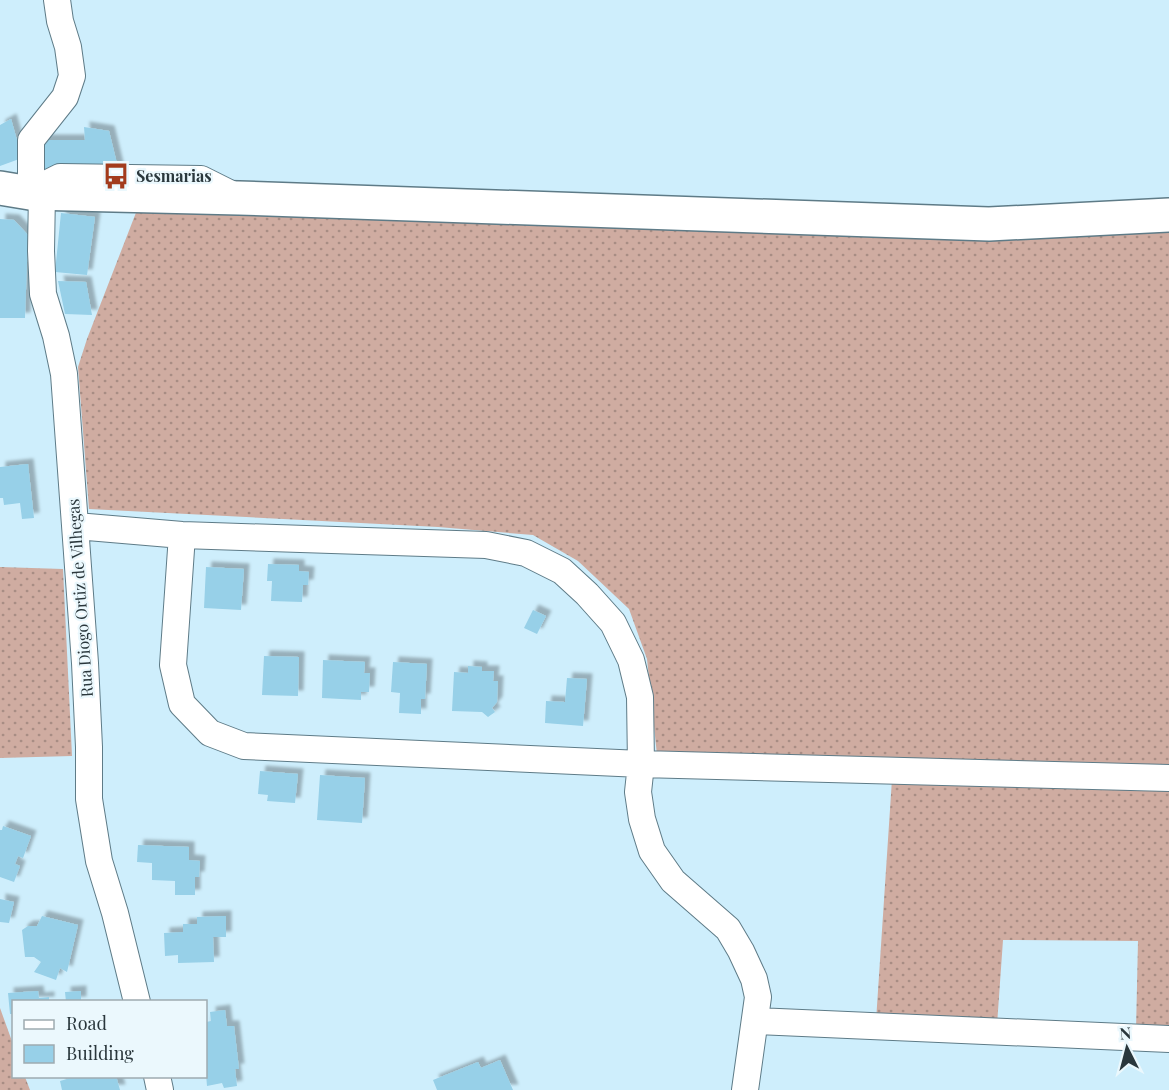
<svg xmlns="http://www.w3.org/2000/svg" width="1169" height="1090" viewBox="0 0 1169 1090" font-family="'Playfair Display',serif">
<defs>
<pattern id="grass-dots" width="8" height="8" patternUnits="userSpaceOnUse" patternTransform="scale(1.5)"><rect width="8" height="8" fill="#cfaca1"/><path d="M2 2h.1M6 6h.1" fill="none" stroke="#a88d84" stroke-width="1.8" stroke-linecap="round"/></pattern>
<filter id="shadow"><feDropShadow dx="5.5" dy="-5.5" stdDeviation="1.5" flood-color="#0004"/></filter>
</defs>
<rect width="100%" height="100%" fill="#ceeefc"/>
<path fill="url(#grass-dots)" d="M137 210 1169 224V1031H1136L1138 941 1003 940 997 1025 876 1021 893 764 657 755 647 659 629 609 578 561 533 535 438 527 89 509 78 367 87 339Z
M0 567 63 569 72 756 0 758Z
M0 1008 13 1044 14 1076 25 1077 30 1090H0Z"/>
<path fill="#97d0e8" filter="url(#shadow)" d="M11 119 22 158 0 166V125Z
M84 127 109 131 119 172 40 173 39 140H85Z
M61 213 95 217 87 275 55 272Z
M0 219 14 220 28 235 25 318H0Z
M58 281 86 282 92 315 65 314Z
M28 464 34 518 22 519 20 503 4 505 3 498H0V467Z
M268 564 299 565V571L309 572 308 585H303L302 602 271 601 272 581H267Z
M206 567 244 569 241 610 204 608Z
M533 610 546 616 537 634 524 628Z
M264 656 299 657 298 696 262 695Z
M323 660 365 662 364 673H370L369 692H361V700L322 698Z
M393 662 427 664 425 699H421V714L399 713 400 693 391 692Z
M468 666 482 667V671H494L493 681H498L497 702 492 708 495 712 488 717 482 712 452 711 454 672 468 673Z
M567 678 587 679 583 726 545 723 546 701 565 702Z
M260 771 298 774 295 803 267 801 268 795 258 794Z
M320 775 365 778 362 823 317 820Z
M3 826 31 836 23 858 18 856 15 864 20 866 14 882 0 877V830H2Z
M138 845 189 847V860L200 861 199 877H195V895H175V881L152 880V863L137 862Z
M0 899 14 902 9 923 0 922Z
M42 916 78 925 67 972 60 968 56 980 34 972 41 962 34 957H25L22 930 28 926H37Z
M226 916V937H213L214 962 178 963V955L165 956 164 933 183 932V924H197V917Z
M38 991 39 998 49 997V1002H14V1014H10L8 993Z
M81 991V1002H66L65 992Z
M225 1010 227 1026H234L239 1069H235L237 1086 224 1088 222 1083 207 1086 206 1074V1022L211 1021 210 1012Z
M500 1060 513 1090H437L433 1080 478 1062 481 1068Z
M78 1076H116L120 1090H62L60 1081Z"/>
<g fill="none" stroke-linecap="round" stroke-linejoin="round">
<g stroke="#5e7b87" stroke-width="28">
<path id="minor" d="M30 192 60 177 201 179 235 196
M42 192 41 251 43 294 56 336 64 374 85 663 89 747V799L99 861 115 913 137 1002
M30 193 31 173V140L65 97 72 76 68 47 60 21 57 0
M76 526 182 535 486 545 526 553 562 571 587 594 613 623 631 660 640 697 641 764 638 792 642 819 652 851 673 881 728 929 741 951 754 979 758 997 745 1090
M182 535 173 665 182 704 210 733 244 746 641 764 1169 778
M755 1021 1169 1039
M157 1076 160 1090"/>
</g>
<g stroke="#5e7b87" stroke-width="36">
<path id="major" d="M0 188 30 193 239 198 989 224 1169 215"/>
</g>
<use href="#minor" stroke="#fff" stroke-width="26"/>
<use href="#major" stroke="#fff" stroke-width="33"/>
</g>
<defs>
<g id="bus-bare" transform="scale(2.07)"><path d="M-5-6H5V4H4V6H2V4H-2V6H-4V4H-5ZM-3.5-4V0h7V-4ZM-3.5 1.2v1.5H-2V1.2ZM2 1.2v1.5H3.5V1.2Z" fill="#a33b1c" stroke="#ebf8fd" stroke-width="2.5" paint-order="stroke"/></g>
</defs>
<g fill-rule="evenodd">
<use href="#bus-bare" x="116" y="176"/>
</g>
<g text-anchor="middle" stroke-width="4.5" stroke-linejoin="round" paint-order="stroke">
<g font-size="16" font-weight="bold" fill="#2a373c" stroke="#ebf8fd" text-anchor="start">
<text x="136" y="182">Sesmarias</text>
</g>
<g font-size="16" fill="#2a373c" stroke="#ebf8fd">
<text transform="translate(80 598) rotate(-94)" y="6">Rua Diogo Ortiz de Vilhegas</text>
</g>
</g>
<rect x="12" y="1000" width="195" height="78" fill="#ebf8fd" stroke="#9eabb0" stroke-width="1.5"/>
<rect x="24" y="1020" width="30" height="9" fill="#ffffff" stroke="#9eabb0" stroke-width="1.5"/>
<text x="66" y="1030" font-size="18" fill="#2a373c">Road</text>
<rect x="24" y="1045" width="30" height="18" fill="#97d0e8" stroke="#9eabb0" stroke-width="1.5"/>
<text x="66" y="1060" font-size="18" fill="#2a373c">Building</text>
<g transform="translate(1127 1048) rotate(354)" stroke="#ebf8fd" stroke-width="4.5" paint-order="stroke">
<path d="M0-4.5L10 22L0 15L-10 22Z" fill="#2a373c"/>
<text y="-9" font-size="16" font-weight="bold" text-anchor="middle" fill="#2a373c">N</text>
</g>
</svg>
